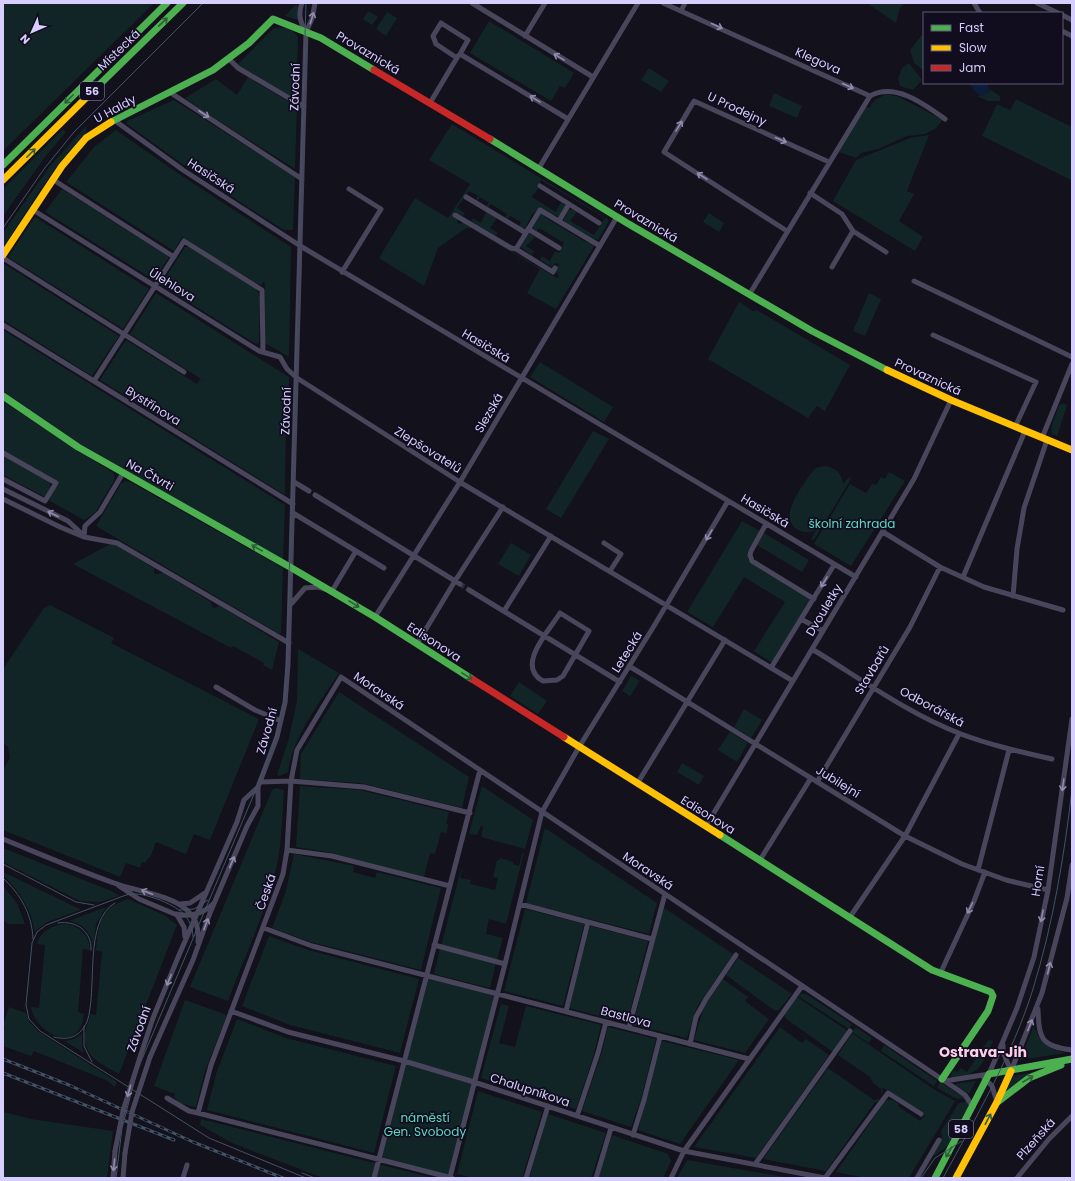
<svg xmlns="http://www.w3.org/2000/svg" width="1075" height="1181" viewBox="0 0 1075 1181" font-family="Poppins,sans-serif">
<rect width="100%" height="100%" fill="#13111b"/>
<path fill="#112527" d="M3 3H154L3 151Z
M867 3H905L900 8 896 23Z
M295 5 298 6V20L285 16Z
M368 11 378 17 372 25 363 19Z
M387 12 397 18 386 36 376 29Z
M489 21 574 73 565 88 560 86 551 101 470 53Z
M274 28C282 26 294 29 298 37L296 100 237 65Z
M921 36H924L923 70 914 63 910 50Z
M909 63 922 80 913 90 900 86 898 78 902 68Z
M649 68 669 81 661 92 641 80Z
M248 77 297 107 295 169 208 114 185 98 216 79 237 95Z
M991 90 1000 96V101H988L977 96 986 94Z
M774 93 802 106 797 118 769 106Z
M885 94 899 97 943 120 935 129 925 134 907 136 878 149 861 153 856 158 839 152 866 107 869 108 874 101Z
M1016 99 1072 127 1071 180 982 136 997 104 1010 110Z
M174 100 295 177 293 230H284L243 204 181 163 127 124V121Z
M452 124 608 219V223L598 240 594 239 564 222V218L569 210 572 209 577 212 570 221 594 235 605 218 541 180 537 187 538 189 532 197 556 212 561 202 565 205V207L559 217 542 209H538L533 214H532L526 227 523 228 519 226 521 222 510 216 507 219 505 218 507 214 491 204 488 207 486 206 489 203 480 197 477 201 476 200 478 196 469 191 457 208 465 213 463 216 454 211 452 215 458 219 457 222 460 224 463 222 557 278 559 276 555 271 559 264 556 263 552 267 540 260 542 256 550 261 555 251 559 253 564 243 539 228 537 231 532 228 539 214 542 213 546 218 584 241 593 244 594 246 556 309 527 293 540 269 471 228H466L438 248 424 286 379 258 415 198 448 218 470 184 429 160Z
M86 126 87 132C53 165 29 208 3 248V233L50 166Z
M63 129 66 132 45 157 3 216V189Z
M116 130 179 174 291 247 289 357 265 343V283L263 282 261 285 255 282 182 237 174 251 66 182 94 147Z
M929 135 907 191 914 194 899 221 923 237 915 251 833 201 856 160 910 138Z
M62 189 169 257 154 280 45 212Z
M486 212 497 218 490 228 498 233 496 236 471 221 473 218 481 223Z
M709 213 724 223 719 232 703 222Z
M35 217 149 289 123 329 8 257Z
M529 233 535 237 526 246 534 251 532 255 520 247Z
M185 247H189L257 290 260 298 259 343 256 344 161 285Z
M4 264 119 336 92 376 3 320Z
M156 293 289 377 288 411 286 414 285 495 100 380 126 340 197 384 201 379 130 334Z
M869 293 881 299 865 336 853 331Z
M739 302 753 311 757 310 850 365 825 411 817 406 808 418 708 359Z
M3 330 285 505 283 560 79 443 3 391Z
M540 362 613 407 604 422 530 377Z
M3 401 76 450 114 473 115 479 96 511 92 515 84 520 48 500 58 483 3 451Z
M1064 403 1067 406 1057 436 1052 434 1051 428 1059 405Z
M593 431 609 439 561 518 546 509Z
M3 455 49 481 51 487 45 497 3 475Z
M824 466C835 467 842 473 843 484L849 477 851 479 814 540 811 539 816 530C809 533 801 533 795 528 779 514 803 486 811 473L816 468Z
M889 472 905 481 851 566 814 544 850 484 866 493 873 483 876 485 881 477 885 479Z
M125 481 130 482 283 568 281 633H278L96 526 121 484Z
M742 521 760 531 748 550V560L811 599 772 663 754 651 785 602 744 577 713 627 687 612Z
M764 533 809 560 802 572 757 545Z
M112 543 154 568V573L157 574 163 573 211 602 212 607 214 608 220 606 279 642 272 670 263 665 264 663 233 646 231 648 73 564Z
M511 543 531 555 519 576 498 564Z
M50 605 114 638 111 643 259 719 210 840 194 834 186 854 156 842 150 858H148L146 862H142L140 868 126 863 120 877 3 830V770L10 758 8 747 3 743V669L44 608Z
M298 649 339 673C320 702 292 738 288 772L280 776 277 775 289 738 297 701Z
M631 676 640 681 630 696 622 691Z
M519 682 547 701 538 714 510 696Z
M339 692 469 777 462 808 361 783 300 779 301 754Z
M744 709 762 720 751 738 734 727Z
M730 732 748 743 737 762 718 750Z
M682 763 704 776 699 785 677 772Z
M300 786 360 790 449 812 446 824H448L447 833 441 832 435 854 430 853 424 877 327 852 296 847Z
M482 786 533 820 525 849 481 837 483 827 481 826 477 835 469 834Z
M276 788 284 790C282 816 282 843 276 869 265 914 244 958 228 1001L190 987 272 790Z
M545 828 657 903 649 934 526 903Z
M3 848 109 890 120 896 99 902 80 901 3 862Z
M524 853 506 924 489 919 486 934 503 938 497 960 441 946 461 869H462L460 878 471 880 470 884 495 890 498 878 493 877 497 860 499 861 500 858 513 862V864L519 866 522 854Z
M294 854 354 866 353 872 375 878 377 872 441 888 421 970 311 942 272 928 286 891Z
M3 872 80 909V910L45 923 35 932C31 908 20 892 3 875Z
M3 886 17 903 25 924H8L3 920Z
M128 899 166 916 177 925 119 1074C100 1064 80 1055 86 1029 87 1024 90 1020 90 1014L96 1015 102 952 96 950C99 924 99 908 128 899Z
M106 907 96 924 93 947C92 933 83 923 69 921Z
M663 907 733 954 697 1007 687 1038 633 1025Z
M525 909 584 924 563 1006 504 991Z
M66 924C80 926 89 935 90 950L83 949 78 1012 84 1014C80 1055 36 1035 31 1007L39 1008 45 945 37 944C41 930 53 925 66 924Z
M590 926 648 941 627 1023 569 1008Z
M269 936 308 950 419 979 400 1053 290 1025 242 1006Z
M440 948 496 963 490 988 434 974Z
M738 958 792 994 779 1010 775 1011 726 975Z
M427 976 498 993 450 1177 378 1160Z
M723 979 748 997 745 1001 769 1019 745 1053 694 1040 704 1007Z
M801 994H806L852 1024 849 1029 798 996Z
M797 997 848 1031 833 1052 785 1018 784 1014Z
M185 1000 227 1015 205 1071 196 1107 179 1103 174 1097 175 1094 154 1086Z
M501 1004 509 1006 499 1043 515 1047 526 1006 601 1025 594 1054 576 1109 481 1078Z
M9 1007 26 1013 30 1023 39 1032 117 1082 115 1087 106 1080 34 1051 31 1056 3 1046V1033L5 1027 3 1026Z
M237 1019 286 1038 396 1066 374 1153 207 1110 216 1074Z
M1034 1026C1041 1045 1047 1047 1066 1053L1020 1060Z
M608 1027 656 1039 641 1099 631 1127 582 1111 601 1055Z
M780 1027 802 1043 806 1039 829 1055 756 1158 694 1147Z
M856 1027 872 1038 869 1043 852 1032Z
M852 1033 935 1090 955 1101 909 1178H866L836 1172 886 1100H892L899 1104 898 1106 920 1121 925 1115 882 1087 883 1095 881 1092V1089L873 1083 870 1077 838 1055Z
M82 1034V1046L84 1053 65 1041 74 1039Z
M988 1040 993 1041C983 1064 979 1076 952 1078L951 1076 953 1070 957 1072 961 1068 967 1072Z
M662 1041 739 1060 680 1144 638 1130Z
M884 1045 937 1081 934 1086 881 1051Z
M828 1068 874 1100 880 1099 877 1103 875 1102 826 1171 763 1159Z
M1039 1071 1006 1092 1013 1076Z
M976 1081 969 1094 956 1086V1084Z
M940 1082 965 1098 957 1099 937 1088Z
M478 1091 542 1112 522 1178H474L457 1174Z
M967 1101 968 1107 948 1146 932 1157 942 1137 941 1131 959 1103Z
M3 1112 31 1119 113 1131 107 1178H3Z
M548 1114 606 1133 591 1178H529Z
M201 1119 433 1178H323L232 1143 200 1125Z
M612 1135 668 1154 671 1161 663 1178H598Z
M687 1160 790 1178H677Z"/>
<path fill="#0e1c3c" d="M969 83H987L990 90 986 94 978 95Z"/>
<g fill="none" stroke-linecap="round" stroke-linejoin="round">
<path stroke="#302d3d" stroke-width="5" stroke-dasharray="5 2.5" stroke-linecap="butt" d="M460 584 469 590"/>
<path stroke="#49465c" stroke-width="5" d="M302 3C298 14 300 22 306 32
M472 3 593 77
M663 3 870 96
M974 3 980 13
M1037 3 1058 13
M681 11 685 3
M1062 15 1072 20
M1062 31 1072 36
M525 36 545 3
M457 58 436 44 433 36 441 23 468 40 460 54 568 119
M229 59 238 68 304 107
M171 93 302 179
M870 96C895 82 924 104 945 119
M430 103 458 56
M114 120 183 170 302 247 856 577
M539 168 638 3
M52 179 174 257
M540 186 569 204
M810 193 842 214 853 231 832 267
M466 197 526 233 540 210 600 246
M33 210 259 351 280 357 287 369 297 378 463 484 793 681
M455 215 511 248 516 249 526 233
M559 221 569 204 599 223
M528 229 559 248
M787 231 664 152 694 101 829 162
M853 231 886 252
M516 249 553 272 555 268
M3 258 184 372
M342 272 381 209 349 189
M914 281 1072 357
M749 295 870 96
M3 325 293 504
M933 335 1036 382 1015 427
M94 381 184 241 262 290 263 352
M1042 438 1072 364
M3 453 56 483 45 501 3 479
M294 482 309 491
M3 489 68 521 82 534
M315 495 460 584
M3 499 60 527 84 537 117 543 289 643
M293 513 384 568
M766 524 751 551 750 555 752 561 814 599
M883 532 940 567 984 587 1063 610
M84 537 85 526 100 512 123 473
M604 543 621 554 610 571
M963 577 1025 431
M469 590 620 682
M1013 596 1017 549 1024 508 1047 440
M291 604 305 588 318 587 332 591 356 551
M504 611 551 536
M560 613 589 631 563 676 557 680 543 681C515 666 549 631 560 613Z
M375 617 460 482 617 217
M801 619 823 631
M417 644 455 581 503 507
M812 649C858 677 910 715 961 734 990 745 1021 752 1052 759
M629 666 905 836 962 864 1006 880 1048 890
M771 668 834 565
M216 687 255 710 281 721
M260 782 291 781 364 787 470 813
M817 782 910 627 940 567
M637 784 725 640
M706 826 914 479 951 400
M3 839C40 854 77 870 114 883 135 891 172 895 188 911 197 919 199 931 198 942
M287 850 332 856 450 886
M760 860 811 778
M978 870 1009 750
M119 886 139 899 177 915 184 927 185 937
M180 904 190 903 205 893
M520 904 652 939
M176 914C189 917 203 914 213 904
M850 917 905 836 959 734
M264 928 312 946 749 1059
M434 945 505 964
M940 974 974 901 985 872
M1038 1009C1039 1039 1041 1046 1072 1050
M231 1011 288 1032 404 1061 474 1082 684 1151 825 1178
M566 1011 588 922
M629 1027 665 894
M690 1044 696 1017 706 999 736 955
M1003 1045V1052L1011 1071
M141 1054 153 1018 179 955 237 822 244 800 258 787 277 737 285 703 288 664 306 32 312 19 315 3
M150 1057 193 960 210 913 247 826 258 806V787
M1011 1071 1042 993 1067 898 1072 865
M984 1078 992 1086 997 1102
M945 1081 989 1074 1017 1008 1034 957 1048 890 1072 719
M167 1098 189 1111 198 1113 452 1178
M198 1113 211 1065 283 874 287 850 291 781 297 750 341 677 955 1088 965 1095 973 1107
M577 1116 598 1053 606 1022
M633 1135 644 1100 660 1037
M756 1163 850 1031
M450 1177 505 964 542 812 579 747 654 626 728 501
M113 1178 115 1151
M123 1178 125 1153
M183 1178 187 1165
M374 1178 480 770
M526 1178 548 1106
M596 1178 611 1128
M671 1178 684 1151 802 986
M825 1178 888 1093 921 1114
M917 1178 939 1140
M1017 1178 1049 1139 1072 1116"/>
<path stroke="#4caf50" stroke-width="7" d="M96 88 183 3
M111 122 213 70 249 43 273 19 321 38 374 70
M490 139 627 223 812 331 887 370
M3 165 167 3
M3 396 78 447 290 567 375 617 472 679
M720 835 932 970 991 992 993 996 988 1011 942 1079
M999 1101 1029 1078 1061 1065
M935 1178 989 1074 1072 1059"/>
<path stroke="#ffc107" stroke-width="7" d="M3 180 96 88
M3 255 62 166 86 138 111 122
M887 370 951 400 1072 450
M564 737 720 835
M956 1178 997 1102 1011 1071"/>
<path stroke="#c62828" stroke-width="7" d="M374 70 490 139
M472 679 564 737"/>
<path stroke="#415364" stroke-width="1" d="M3 228 44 169 74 132 203 3
M3 864 76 902 94 905
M3 878C21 895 32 914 33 939
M179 910 194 909 208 900
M58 923C77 920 92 932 91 950
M193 937C192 915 178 908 160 900 148 896 138 892 126 895L46 925 37 932 32 943 26 1005 29 1019 40 1031 209 1138 306 1178
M84 1026V1046L92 1062
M54 1037C70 1041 80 1036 87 1022 98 990 83 920 115 903
M302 1173 315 1178
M116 1178 122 1128 137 1071 257 787 275 738 285 695 287 648 306 3
M921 1178 935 1158 962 1141
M943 1178C976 1117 1012 1056 1033 989 1053 924 1064 857 1072 790"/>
<g stroke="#415364" stroke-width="3">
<path id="rail" d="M3 1059 69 1085 193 1142 283 1178
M3 1073 174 1140"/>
</g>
<use href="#rail" stroke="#110d1f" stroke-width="1.5" stroke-dasharray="4.5" stroke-linecap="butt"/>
<path stroke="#49465c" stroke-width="5" d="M115 1151 123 1111 141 1054
M125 1153 132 1112 150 1057"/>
</g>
<defs><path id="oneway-shaft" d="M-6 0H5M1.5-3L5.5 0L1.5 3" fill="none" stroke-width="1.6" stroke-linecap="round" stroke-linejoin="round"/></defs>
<g stroke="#908aac">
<use href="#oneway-shaft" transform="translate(312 18) rotate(-73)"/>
<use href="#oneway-shaft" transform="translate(717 26) rotate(24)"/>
<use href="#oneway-shaft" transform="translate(559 57) rotate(-149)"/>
<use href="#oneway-shaft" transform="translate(848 86) rotate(24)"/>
<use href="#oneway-shaft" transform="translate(535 99) rotate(-149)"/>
<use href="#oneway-shaft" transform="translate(204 114) rotate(33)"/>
<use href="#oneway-shaft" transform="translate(679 126) rotate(-59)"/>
<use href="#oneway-shaft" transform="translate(781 140) rotate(24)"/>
<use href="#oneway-shaft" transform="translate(702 176) rotate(-147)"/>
<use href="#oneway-shaft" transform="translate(53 514) rotate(-153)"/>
<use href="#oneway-shaft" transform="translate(709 535) rotate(120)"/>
<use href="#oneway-shaft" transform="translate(824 582) rotate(121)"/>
<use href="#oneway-shaft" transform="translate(1063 785) rotate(98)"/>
<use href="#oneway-shaft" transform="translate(232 862) rotate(-67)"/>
<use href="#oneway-shaft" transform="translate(147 892) rotate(-159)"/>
<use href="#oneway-shaft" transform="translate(970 908) rotate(116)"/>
<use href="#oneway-shaft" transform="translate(1042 916) rotate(101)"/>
<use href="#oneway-shaft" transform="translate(206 924) rotate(-70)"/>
<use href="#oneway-shaft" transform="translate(1049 968) rotate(-76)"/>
<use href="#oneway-shaft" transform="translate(169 980) rotate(112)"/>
<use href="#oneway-shaft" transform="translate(1030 1025) rotate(-68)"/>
<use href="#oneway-shaft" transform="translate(129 1091) rotate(105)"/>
<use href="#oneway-shaft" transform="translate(114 1165) rotate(96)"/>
</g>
<g stroke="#2e5e38">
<use href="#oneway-shaft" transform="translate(163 22) rotate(-44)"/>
<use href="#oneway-shaft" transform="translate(69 99) rotate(135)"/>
<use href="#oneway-shaft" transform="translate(31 153) rotate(-45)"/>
<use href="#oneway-shaft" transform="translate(257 548) rotate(-151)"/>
<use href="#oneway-shaft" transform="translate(354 604) rotate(31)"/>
<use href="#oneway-shaft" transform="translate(467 676) rotate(32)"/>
<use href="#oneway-shaft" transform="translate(1028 1079) rotate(-30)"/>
<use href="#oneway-shaft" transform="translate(988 1119) rotate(-62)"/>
<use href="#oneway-shaft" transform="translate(949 1152) rotate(120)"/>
</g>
<g text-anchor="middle" stroke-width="3.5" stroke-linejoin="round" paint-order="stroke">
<g fill="#110d1f" stroke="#9b94ba" stroke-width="1">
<rect x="80" y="82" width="24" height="18" rx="3"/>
<rect x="949" y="1120" width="24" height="18" rx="3"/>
</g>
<g font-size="11" font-weight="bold" fill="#d6cefd">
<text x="92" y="95">56</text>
<text x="961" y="1133">58</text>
</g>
<g font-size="12" fill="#d6cefd" stroke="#110d1f">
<text transform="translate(119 50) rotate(-44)" y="4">Místecká</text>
<text transform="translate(368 53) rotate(31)" y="4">Provaznická</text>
<text transform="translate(818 61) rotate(24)" y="4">Klegova</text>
<text transform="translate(295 87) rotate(-88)" y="4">Závodní</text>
<text transform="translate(115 109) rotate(-28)" y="4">U Haldy</text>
<text transform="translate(737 109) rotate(25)" y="4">U Prodejny</text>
<text transform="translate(211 176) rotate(33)" y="4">Hasičská</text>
<text transform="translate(646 221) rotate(31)" y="4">Provaznická</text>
<text transform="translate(172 285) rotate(32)" y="4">Úlehlova</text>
<text transform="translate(486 346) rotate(31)" y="4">Hasičská</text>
<text transform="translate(928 377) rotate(25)" y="4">Provaznická</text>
<text transform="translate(153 406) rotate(32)" y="4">Bystřinova</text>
<text transform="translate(286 411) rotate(-88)" y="4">Závodní</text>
<text transform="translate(489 413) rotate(-60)" y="4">Slezská</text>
<text transform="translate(428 450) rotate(32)" y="4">Zlepšovatelů</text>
<text transform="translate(150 475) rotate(29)" y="4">Na Čtvrti</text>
<text transform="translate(765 511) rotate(31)" y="4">Hasičská</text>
<text transform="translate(824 610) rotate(-59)" y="4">Dvouletky</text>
<text transform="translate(434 642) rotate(33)" y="4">Edisonova</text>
<text transform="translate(627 652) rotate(-58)" y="4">Letecká</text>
<text transform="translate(872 670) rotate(-59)" y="4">Stavbařů</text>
<text transform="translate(379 691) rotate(34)" y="4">Moravská</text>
<text transform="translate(932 707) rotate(28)" y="4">Odborářská</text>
<text transform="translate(267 731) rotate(-74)" y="4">Závodní</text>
<text transform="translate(838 782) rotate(32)" y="4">Jubilejní</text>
<text transform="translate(708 815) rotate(32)" y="4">Edisonova</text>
<text transform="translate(648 871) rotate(34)" y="4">Moravská</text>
<text transform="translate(1038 881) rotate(-81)" y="4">Horní</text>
<text transform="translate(266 892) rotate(-71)" y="4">Česká</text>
<text transform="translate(626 1017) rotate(15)" y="4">Bastlova</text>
<text transform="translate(139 1029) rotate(-70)" y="4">Závodní</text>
<text transform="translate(530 1090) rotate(18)" y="4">Chalupníkova</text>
<text transform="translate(1036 1139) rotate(-48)" y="4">Plzeňská</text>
</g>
<g font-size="12" fill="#5dd9c1" stroke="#110d1f">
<text x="852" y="528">školní zahrada</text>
<text x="425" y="1122">náměstí<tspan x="425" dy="14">Gen. Svobody</tspan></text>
</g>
<g font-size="14" font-weight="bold" fill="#fdd0ea" stroke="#110d1f">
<text x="983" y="1057">Ostrava-Jih</text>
</g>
</g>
<rect width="1075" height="1181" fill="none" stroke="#d6cefd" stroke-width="8"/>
<rect x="923" y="12" width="140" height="72" fill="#110d1f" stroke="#605a78"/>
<rect x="931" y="25" width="20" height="6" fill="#4caf50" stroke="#605a78"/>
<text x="959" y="32" font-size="12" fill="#d6cefd">Fast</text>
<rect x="931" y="45" width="20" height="6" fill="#ffc107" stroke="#605a78"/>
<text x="959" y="52" font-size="12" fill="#d6cefd">Slow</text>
<rect x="931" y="65" width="20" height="6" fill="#c62828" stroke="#605a78"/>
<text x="959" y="72" font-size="12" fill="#d6cefd">Jam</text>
<g transform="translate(32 32) rotate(225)" stroke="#110d1f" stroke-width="3" paint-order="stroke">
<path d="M0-3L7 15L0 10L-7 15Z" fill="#d6cefd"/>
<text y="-6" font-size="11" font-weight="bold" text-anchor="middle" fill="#d6cefd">N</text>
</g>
</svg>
